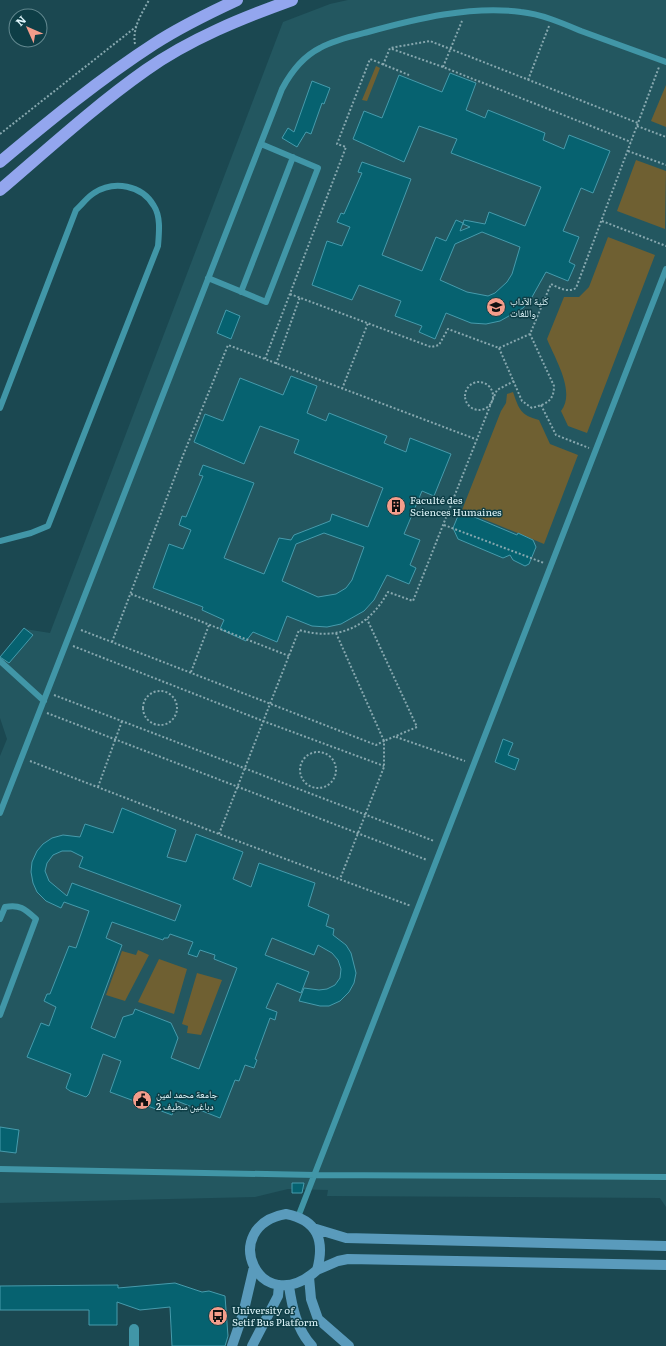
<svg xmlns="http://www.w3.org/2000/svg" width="666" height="1346" viewBox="0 0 666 1346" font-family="Literata,'Noto Naskh Arabic',serif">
<rect width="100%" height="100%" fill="#1b4851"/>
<path fill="#235760" d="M348 0H666V1207L660 1198 327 1196 328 1190 288 1189 255 1197 0 1203V756L7 739 0 718V658L25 629 50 633 283 22 330 4Z"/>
<path fill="#6f6032" d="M376 66 380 68 367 101 362 100Z
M666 85V127L651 121Z
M636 160 666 171 665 229 617 211Z
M608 237 655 255 587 433 568 426 561 411C576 392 555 359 547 339L564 297H579L589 287Z
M513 392C519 409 520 415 539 420L550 444 578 455 544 544 462 510 501 411 506 403 507 394Z
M138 950 149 955 125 1001 106 995 122 951 136 955Z
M159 959 187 969 174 1014 138 1002Z
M197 973 222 980 201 1035 187 1033 188 1026 182 1024Z"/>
<path fill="#066270" stroke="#469bac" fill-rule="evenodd" d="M450 73 476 83 466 110 485 118 488 110 545 133 543 140 564 149 569 135 610 151 593 193 581 188 563 231 579 237 569 262 575 265 568 281 546 272 532 297 523 308 500 321 486 324 471 323 446 313 435 339 419 332 422 326 395 316 401 301 359 285 352 300 312 285 327 241 342 246 350 227 337 222 341 213 344 214 362 173 358 172 362 162 411 179 382 255 422 271 436 237 446 241 456 220 463 223 460 231 470 227 463 224 464 220 485 224 489 212 525 226 541 187 451 153 457 139 419 126 404 162 353 139 364 111 382 118 399 75 442 92ZM482 232 520 247 512 274 507 282 495 293 488 296 467 292 440 280 455 244Z
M312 81 330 88 324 104 322 103 311 134 306 132 297 147 282 138 288 128 294 132Z
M226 310 240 316 231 339 217 333Z
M291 376 317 386 307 413 326 421 329 413 387 436 384 443 406 452 410 438 451 454 434 496 422 491 404 534 420 540 410 565 416 568 409 584 387 575 374 600 364 611 341 624 327 627 312 626 287 616 277 642 253 632 246 641 220 629 224 620 202 610 203 607 153 588 169 544 183 549 191 530 179 525 182 516 186 517 203 476 199 475 203 465 254 483 224 558 264 574 279 538 291 540 294 535 330 521 332 514 368 527 383 488 294 453 299 440 260 426 244 464 194 442 205 414 223 421 240 378 283 395ZM324 533 364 547 352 580 346 588 336 594 318 597 282 581 296 544Z
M460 511 517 535 518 533 533 540 536 547 529 564 525 566 513 560 510 555 503 558 458 539 453 528Z
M24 628 33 635 9 663 0 657Z
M503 739 513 743 508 755 519 759 515 770 495 762Z
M122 808 176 830 167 857 186 862 196 834 243 852 233 879 251 887 259 863 315 883 308 906 329 915 326 926 334 929 333 935 346 945 351 953 356 973 354 983 349 992 340 1001 329 1006H320L299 1001 304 988 319 990 327 989 335 985 340 978 341 969 338 960 332 953 318 945 314 955 272 938 265 955 309 972 301 993 277 983 266 1008 277 1012 275 1020 270 1018 255 1059 257 1060 254 1068 245 1065 239 1081 235 1080 220 1118 177 1101 172 1115 110 1092 121 1061 103 1054 89 1094 86 1097 70 1091 66 1088 71 1074 27 1057 41 1023 49 1026 56 1007 44 1001 47 994H50L69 946 76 948 89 911 64 902 61 908 46 901 37 892 33 883 31 872 32 862 37 851 43 844 52 838 63 835 80 837 85 824 113 833ZM62 851H71L83 857 79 867 181 905 175 921 72 883 67 896 49 881 45 871 47 863 53 855ZM112 922 163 940 164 938H168L170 934 193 942 188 954 197 957 200 950 215 955 214 959 237 968 199 1069 171 1058 178 1038 171 1023 135 1009 133 1014 123 1017 115 1038 91 1028 122 945 106 938Z
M0 1127 19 1130 16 1153 0 1151Z
M292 1183H304L302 1193H292Z
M175 1283 202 1292 209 1291 225 1296 228 1336 225 1346H172L170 1307 140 1310 117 1302V1325H89V1310H0V1286L118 1285V1288Z"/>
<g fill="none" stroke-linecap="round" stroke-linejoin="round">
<path stroke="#87a8af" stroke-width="2" stroke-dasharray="2 2" stroke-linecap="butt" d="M135 44C132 28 142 13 149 0
M392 49 443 67 631 142
M383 65 390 48 430 41 638 123
M443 67 462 21
M528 80 549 26
M637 126 666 137
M0 134 137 26
M628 151 666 165
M602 221 666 246
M290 294 431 347 439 345 448 329 499 348 530 334 551 284C559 288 568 293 576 288L659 67
M499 348 522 401 532 408C545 404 554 402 554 386L530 334
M265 359 346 147 337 144 370 59 409 75
M276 364 300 297
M465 396a14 14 0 1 1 28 0a14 14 0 1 1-28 0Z
M342 389 368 323
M541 405 556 435 589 448
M444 525 544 563
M131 594 289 656
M81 630 376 745 384 741V767L340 879
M336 633 384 741 417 727 367 619
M112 642 182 458 228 345 478 440
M73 646 263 721 384 766
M191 672 209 625
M143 708a17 17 0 1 1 34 0a17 17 0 1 1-34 0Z
M54 695 434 841
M47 713 427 860
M396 737 465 761
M300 770a18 18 0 1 1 36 0a18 18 0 1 1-36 0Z
M30 761 219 834 411 906
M98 787 122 721
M219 834 299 630C338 641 368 628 388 592L413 601 492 401 497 390 514 381"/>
<path stroke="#4196a7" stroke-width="6" d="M208 278 266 302 318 168 261 144
M241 292 293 157
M0 408 76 210C82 205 87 197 94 193 114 180 142 185 154 206 161 217 159 233 158 246L48 526 31 533 0 541
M0 661 44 701
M0 813 282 89C291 72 302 57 320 48 334 40 352 36 368 32 415 19 472 5 521 12 541 14 562 23 581 31 609 41 638 52 666 62
M0 919 5 907C20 904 25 909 36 919L0 1015
M0 1169 315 1175 666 1177
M298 1217 666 269"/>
<path stroke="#4196a7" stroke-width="10" d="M134 1329V1346"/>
<path stroke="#5a9bbc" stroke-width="10" d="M286 1214C318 1220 325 1241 317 1270 259 1322 217 1226 286 1214Z
M313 1228 346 1238 666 1246
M317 1270 338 1261 348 1259 666 1265
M309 1277 311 1299 318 1319 349 1346
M289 1286C292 1307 297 1330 312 1346
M232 1346 243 1314 254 1267
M252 1346 278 1296 279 1285"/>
<path stroke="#93a6ee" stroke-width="12" d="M0 162C50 120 100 79 154 44 180 27 209 13 237 0
M0 190C48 149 95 106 146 70 190 39 242 18 292 0"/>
</g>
<defs>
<g id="school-disc" transform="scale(1)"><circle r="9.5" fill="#f49d8b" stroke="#0e3e46"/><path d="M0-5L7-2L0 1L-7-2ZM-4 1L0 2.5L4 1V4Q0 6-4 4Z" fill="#111"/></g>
<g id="building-disc" transform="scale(1)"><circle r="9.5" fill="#f49d8b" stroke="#0e3e46"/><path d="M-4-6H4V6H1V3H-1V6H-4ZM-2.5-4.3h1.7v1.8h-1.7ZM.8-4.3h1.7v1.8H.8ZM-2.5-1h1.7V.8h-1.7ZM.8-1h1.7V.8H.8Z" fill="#111"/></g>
<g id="civic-disc" transform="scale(1)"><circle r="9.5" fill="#f49d8b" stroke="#0e3e46"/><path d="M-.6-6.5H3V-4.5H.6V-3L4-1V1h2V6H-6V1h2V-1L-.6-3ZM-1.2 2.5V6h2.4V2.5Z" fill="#111"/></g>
<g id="bus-disc" transform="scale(1)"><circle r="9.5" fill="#f49d8b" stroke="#0e3e46"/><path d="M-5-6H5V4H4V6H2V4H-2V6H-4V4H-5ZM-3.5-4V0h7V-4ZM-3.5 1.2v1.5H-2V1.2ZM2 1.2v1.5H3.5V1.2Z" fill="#111"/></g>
</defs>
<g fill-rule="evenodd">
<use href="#school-disc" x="496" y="307"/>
<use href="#building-disc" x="396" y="506"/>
<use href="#civic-disc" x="142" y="1100"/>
<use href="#bus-disc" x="218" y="1316"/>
</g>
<g text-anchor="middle" stroke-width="3" stroke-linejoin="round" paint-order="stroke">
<g font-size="10" fill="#e0f7fc" stroke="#0e3e46" text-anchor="start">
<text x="510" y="305">كلية الآداب<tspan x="510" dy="12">واللغات</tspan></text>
<text x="410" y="504">Faculté des<tspan x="410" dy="12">Sciences Humaines</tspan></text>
<text x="156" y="1098">جامعة محمد لمين<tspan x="156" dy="12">دباغين سطيف 2</tspan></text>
<text x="232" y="1314">University of<tspan x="232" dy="12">Setif Bus Platform</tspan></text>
</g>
</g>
<g transform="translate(28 28) rotate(315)"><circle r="19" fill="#0e3e46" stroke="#62888f"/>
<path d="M0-3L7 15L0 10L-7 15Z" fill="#f49d8b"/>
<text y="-6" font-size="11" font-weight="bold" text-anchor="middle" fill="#e0f7fc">N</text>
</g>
</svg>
